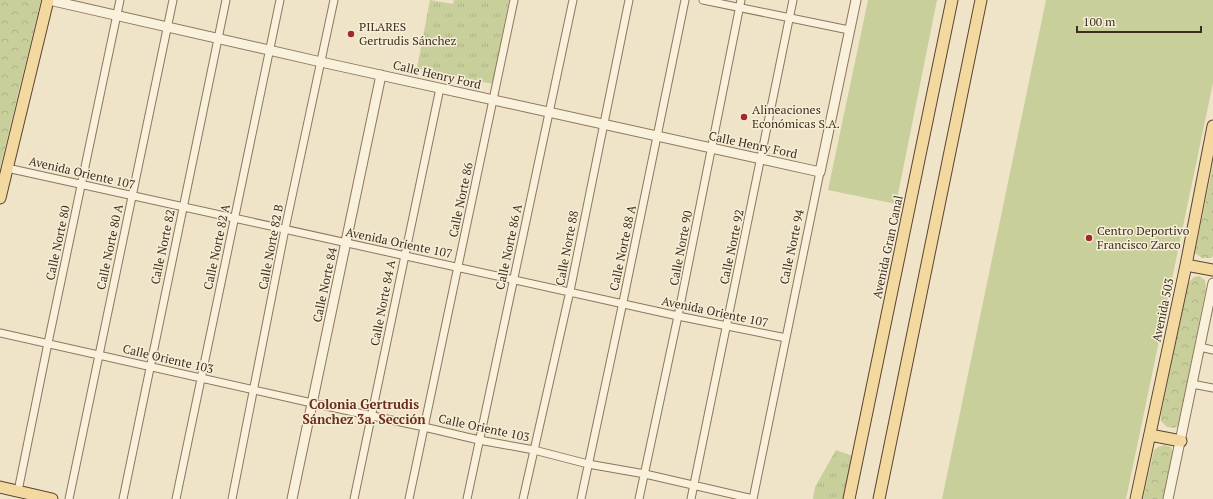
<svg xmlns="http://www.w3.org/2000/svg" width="1213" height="499" viewBox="0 0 1213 499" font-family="'PT Serif',serif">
<defs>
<pattern id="forest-crowns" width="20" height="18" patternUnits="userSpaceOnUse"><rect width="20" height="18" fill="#c9cf9b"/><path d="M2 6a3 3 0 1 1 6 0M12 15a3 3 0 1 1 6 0" fill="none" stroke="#aeb285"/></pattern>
<pattern id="park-tufts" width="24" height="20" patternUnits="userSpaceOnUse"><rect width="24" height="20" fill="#c9cf9b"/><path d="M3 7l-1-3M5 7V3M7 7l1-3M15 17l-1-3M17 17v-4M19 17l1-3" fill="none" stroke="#aeb285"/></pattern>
</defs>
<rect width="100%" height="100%" fill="#f0e4c8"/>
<path fill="#c9cf9b" d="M868 0H937L896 204 828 190Z
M1046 0H1213V83L1126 499H942Z"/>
<path fill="url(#forest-crowns)" d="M0 0H41L0 168Z
M1213 164V256L1211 258H1202L1195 253Z
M1199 276 1205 280 1206 288 1179 425 1174 428 1167 427 1161 421V415L1188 283 1194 277Z
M1164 445 1171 447 1173 454 1164 499H1143L1154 450 1158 447Z"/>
<path fill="url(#park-tufts)" d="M430 0 453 4 454 0H509L493 84 417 68Z
M836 450 853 456 844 499H813L815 487Z"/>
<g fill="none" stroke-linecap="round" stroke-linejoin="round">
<g stroke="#8d765c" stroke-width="9">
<path id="minor" d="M703 0 849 30
M7 168 678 316 786 338
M0 333 312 403 424 427 479 440 534 450 588 464 645 474 753 499
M1200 347 1213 350
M1192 384 1213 388
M18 491 48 343 120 0
M69 499 173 0
M123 499 226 0
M176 499 280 0
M232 499 285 229 334 0
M354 499 440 88
M409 499 514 0
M467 499 573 0
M523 499 570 291 629 0
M581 499 623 302 685 0
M639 499 678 316 741 0
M691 499 793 0
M753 499 820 172"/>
</g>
<g stroke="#8d765c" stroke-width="11">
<path id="tertiary" d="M49 0 321 62 820 172 856 0
M292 499 381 75
M1168 499 1213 283"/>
</g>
<g stroke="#5b4430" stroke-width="13">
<path id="primary" d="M0 198 48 0
M1186 265 1213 270
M1150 435 1181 441
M0 487 52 499
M849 499 952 0
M879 499 981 0
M1136 499 1186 265 1213 126"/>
</g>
<use href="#minor" stroke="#faf1dc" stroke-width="7"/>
<use href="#tertiary" stroke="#faf1dc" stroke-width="9"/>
<use href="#primary" stroke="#f3d9a0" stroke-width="11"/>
</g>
<g fill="#9e2a2b" stroke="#f7eed8" stroke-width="1.5">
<circle cx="351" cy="34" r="4"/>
<circle cx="744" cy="117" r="4"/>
<circle cx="1089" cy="238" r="4"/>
</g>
<g text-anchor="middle" stroke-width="3" stroke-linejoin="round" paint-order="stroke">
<g font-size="12" fill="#3d2e20" stroke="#f7eed8" text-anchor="start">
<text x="359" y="31">PILARES<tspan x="359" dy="14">Gertrudis Sánchez</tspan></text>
<text x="752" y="114">Alineaciones<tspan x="752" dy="14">Económicas S.A.</tspan></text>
<text x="1097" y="235">Centro Deportivo<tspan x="1097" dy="14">Francisco Zarco</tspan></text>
</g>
<g font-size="12" fill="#3d2e20" stroke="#f7eed8">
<text transform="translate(437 75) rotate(13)" y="4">Calle Henry Ford</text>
<text transform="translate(753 145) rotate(12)" y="4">Calle Henry Ford</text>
<text transform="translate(82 173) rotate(13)" y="4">Avenida Oriente 107</text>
<text transform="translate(461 200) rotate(-78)" y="4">Calle Norte 86</text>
<text transform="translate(58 243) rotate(-78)" y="4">Calle Norte 80</text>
<text transform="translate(399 243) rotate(12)" y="4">Avenida Oriente 107</text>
<text transform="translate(110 247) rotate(-78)" y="4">Calle Norte 80 A</text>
<text transform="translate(163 247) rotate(-78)" y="4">Calle Norte 82</text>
<text transform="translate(217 247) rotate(-78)" y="4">Calle Norte 82 A</text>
<text transform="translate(271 247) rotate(-79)" y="4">Calle Norte 82 B</text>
<text transform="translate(509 247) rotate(-78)" y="4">Calle Norte 86 A</text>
<text transform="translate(732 247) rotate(-78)" y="4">Calle Norte 92</text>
<text transform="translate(792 247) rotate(-78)" y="4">Calle Norte 94</text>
<text transform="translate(888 247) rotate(-78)" y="4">Avenida Gran Canal</text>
<text transform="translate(567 248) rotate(-79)" y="4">Calle Norte 88</text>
<text transform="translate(623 248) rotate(-78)" y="4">Calle Norte 88 A</text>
<text transform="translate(681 248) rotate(-79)" y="4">Calle Norte 90</text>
<text transform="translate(325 285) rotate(-78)" y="4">Calle Norte 84</text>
<text transform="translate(383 303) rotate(-79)" y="4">Calle Norte 84 A</text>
<text transform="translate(1163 310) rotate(-78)" y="4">Avenida 503</text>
<text transform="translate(715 312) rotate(12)" y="4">Avenida Oriente 107</text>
<text transform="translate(168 359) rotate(13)" y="4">Calle Oriente 103</text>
<text transform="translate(484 428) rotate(12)" y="4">Calle Oriente 103</text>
</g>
<g font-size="13" font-weight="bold" fill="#6b2e1e" stroke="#f7eed8">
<text x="364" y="409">Colonia Gertrudis<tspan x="364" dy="15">Sánchez 3a. Sección</tspan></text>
</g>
</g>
<path d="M1077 26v6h124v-6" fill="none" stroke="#3d2e20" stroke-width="2"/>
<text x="1083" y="26" font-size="12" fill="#3d2e20" stroke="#f7eed8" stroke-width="3" paint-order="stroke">100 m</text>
</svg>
